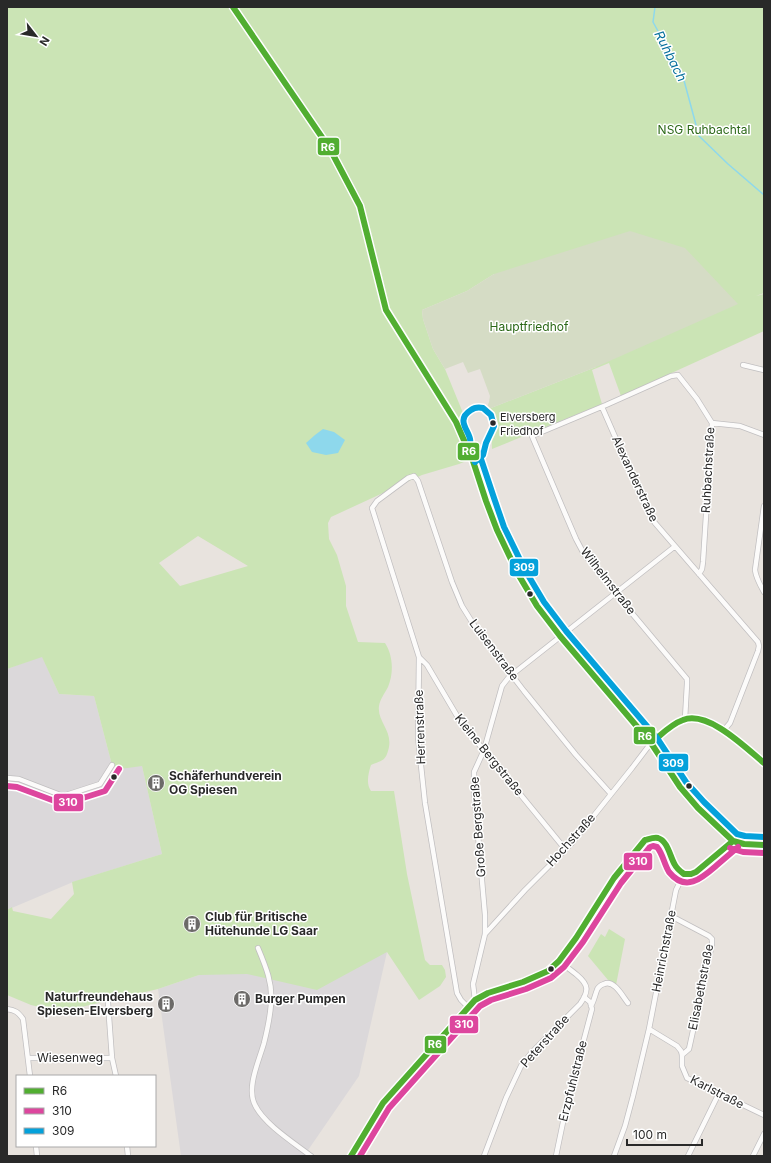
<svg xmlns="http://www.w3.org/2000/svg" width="771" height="1163" viewBox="0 0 771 1163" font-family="Inter,sans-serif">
<rect width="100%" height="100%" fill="#e8e3de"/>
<path fill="#dbd8da" d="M42 656 59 694 94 696 112 765 142 766 162 854 73 882 7 910V669Z
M235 936 387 952 359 1076 304 1156H181L158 989 199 975Z"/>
<path fill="#cbe4b5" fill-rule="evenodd" d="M7 7H229L322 134 237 7H764V293L756 296 764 294V331L621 396 609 363 592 370 602 404 492 449 491 423 486 410 596 367 494 274 467 291 422 310 423 319 433 349 445 369 463 413 476 457 459 464 422 475 331 517 328 523 329 539 337 555 346 586V606L358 642 385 643C393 655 394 673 388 687 385 693 380 699 379 706 377 721 392 730 389 747 386 761 383 760 371 765 368 774 366 784 371 791H394L407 874 425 960 430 965H442L445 970 446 977 440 986 419 1000 387 952 317 990 247 974 199 975 158 989 60 1012 31 1005 7 995V910L12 907 13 911 51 919 74 894 72 882 162 854 142 766 120 769 112 765 94 696 59 694 42 657 7 669ZM198 536 248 566 180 586 159 563Z
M609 929 625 939 616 985 613 982 608 980 588 956 601 934 605 937Z"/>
<path fill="#d5dcc5" d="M630 231 685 248 738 304 596 367 486 410 489 402 490 396 480 369 468 373 463 362 445 369 433 349 423 319 422 310 467 291 494 274Z"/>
<path fill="#8ed8ec" d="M323 429 334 432 345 440 338 453 326 455 312 452 306 443 315 435Z"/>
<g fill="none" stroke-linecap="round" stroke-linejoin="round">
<path stroke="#8ed8ec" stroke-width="1.5" d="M655 7 653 22 670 53 682 73 699 136 728 164 764 195"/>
<g stroke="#c1bfc0" stroke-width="6">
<path id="minor" d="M743 365 764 370
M602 407 648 512 655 523 758 642 759 646 758 651 730 723 724 730
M712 423 740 426 764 435
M764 506 755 570C756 578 760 585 764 592
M419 657 427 665 463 726 484 750 565 849
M685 719 687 684V679L615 593 584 554 576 539 567 518 532 436 606 405 671 376 678 375 697 399 712 423 703 562 702 569 699 574
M7 778 19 779 63 796 100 784 112 765
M671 916 709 936 712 939V944L689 1049 682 1055
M485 934 525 890 572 843 632 768 651 743 682 720 692 718 714 723 724 730 764 763
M258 948C266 967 273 984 271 1004 270 1017 267 1031 264 1043 259 1061 246 1088 255 1105 264 1124 294 1143 311 1156
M475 1000 473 984 485 934V915L474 789V772L484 750 502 686 509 677 674 547
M108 1003 112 1058 116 1076
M591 1006C594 1001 595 995 597 990 598 987 601 985 604 984 614 979 623 997 628 1003
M468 1007 461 1000 457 993 425 803 418 737 419 657 372 508 377 501 408 478 414 476 418 481 452 582 462 606 477 630 524 691 576 755 611 794
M7 1009C15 1010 18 1012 23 1019L30 1076
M649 1029 677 1046 681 1051 682 1055V1066L687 1078 764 1115
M28 1058H112
M36 1146 37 1156
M127 1146 128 1156
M484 1156 506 1098 521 1066 532 1052 580 1004C589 991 589 985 577 975 571 970 565 966 559 961
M556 1156 567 1103 592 1009 590 1002 584 997
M614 1156 625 1126 633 1096 649 1029 671 916 676 890 684 874
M688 1156 719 1093
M753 1156 764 1134"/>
</g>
<g stroke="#c1bfc0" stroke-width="8">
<path id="tertiary" d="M351 1156 383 1103 468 1007 475 1000 488 993 523 982 535 977 548 971 559 961 576 938 614 878 645 840C668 831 666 851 675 866 677 869 681 872 684 874H691L696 872 733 841"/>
</g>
<g stroke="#c1bfc0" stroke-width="8">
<path id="secondary" d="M233 7 330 149 360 206 386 310 456 422 473 461 486 501 497 530 518 574 537 606 560 636 651 743 680 787 688 797 698 808 733 841C743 846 753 844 764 845"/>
</g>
<use href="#minor" stroke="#fcfbfa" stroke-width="4.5"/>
<use href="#tertiary" stroke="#fcfbfa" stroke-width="5.5"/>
<use href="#secondary" stroke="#fcfbfa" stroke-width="6"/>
<g stroke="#fff" stroke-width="9">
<path id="bus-1" d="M233 7 330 149 360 206 386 310 456 422 473 461 486 501 497 530 518 574 537 606 560 636 651 743 680 787 698 808 733 841 744 844 764 845
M651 743C661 735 671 724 683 720 708 710 746 748 764 763
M351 1156 383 1103 475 1000 488 993 523 982 548 971 559 961 576 938 614 878 645 840C649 839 654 837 658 838 668 841 670 857 675 865 677 869 680 871 684 874H691L696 872 733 841"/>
</g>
<g stroke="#fff" stroke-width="9">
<path id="bus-2" d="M7 786 17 787 60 803 64 804 105 791 119 769
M730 848 743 852 764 853
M360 1156 389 1108 480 1006 491 1000 526 989 551 978 564 967 583 942 621 883 650 847 653 846 657 847C663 854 664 864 669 872 686 893 702 878 717 865 724 859 731 853 738 847"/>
</g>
<g stroke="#fff" stroke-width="9">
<path id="bus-3" d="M466 449C481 437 450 423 471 410 475 407 478 407 483 408L491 415 494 426 486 443 483 455 475 462
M479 453 494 498 504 527 525 570 544 602 566 631 657 738 686 782 704 802 737 834 745 836 764 837"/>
</g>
<use href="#bus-1" stroke="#51ae31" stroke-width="6"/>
<use href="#bus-2" stroke="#dd469e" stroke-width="6"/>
<use href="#bus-3" stroke="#04a1db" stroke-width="6"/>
</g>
<defs>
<g id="building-disc" transform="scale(0.9)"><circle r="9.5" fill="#6c6a68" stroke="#fff"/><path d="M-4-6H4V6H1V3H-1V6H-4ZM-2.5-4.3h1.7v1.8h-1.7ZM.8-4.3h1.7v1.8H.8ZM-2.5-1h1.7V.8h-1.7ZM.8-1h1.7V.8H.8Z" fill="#fff"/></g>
</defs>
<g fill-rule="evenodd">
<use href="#building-disc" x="156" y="783"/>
<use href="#building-disc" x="192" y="924"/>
<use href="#building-disc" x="242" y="999"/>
<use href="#building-disc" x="166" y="1004"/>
</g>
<g fill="#292929" stroke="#fff" stroke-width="1.5">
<circle cx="493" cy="423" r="3.5"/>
<circle cx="530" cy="594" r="3.5"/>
<circle cx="114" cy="777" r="3.5"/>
<circle cx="689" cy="786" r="3.5"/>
<circle cx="551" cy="969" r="3.5"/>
</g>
<g text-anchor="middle" stroke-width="3" stroke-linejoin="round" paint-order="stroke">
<g font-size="11" fill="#292929" stroke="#fff" text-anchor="start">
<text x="500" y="421">Elversberg<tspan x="500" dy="14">Friedhof</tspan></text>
</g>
<g font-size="12" fill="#2b6817" stroke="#fff">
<text x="704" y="134">NSG Ruhbachtal</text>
<text x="529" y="331">Hauptfriedhof</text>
</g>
<g font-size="12" fill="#292929" stroke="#fff">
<text transform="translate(708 470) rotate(-87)" y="4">Ruhbachstraße</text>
<text transform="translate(635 479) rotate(65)" y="4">Alexanderstraße</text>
<text transform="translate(608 581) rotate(52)" y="4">Wilhelmstraße</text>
<text transform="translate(494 650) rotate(53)" y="4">Luisenstraße</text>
<text transform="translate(420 727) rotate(-92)" y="4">Herrenstraße</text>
<text transform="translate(489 755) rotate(51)" y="4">Kleine Bergstraße</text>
<text transform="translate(478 827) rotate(-94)" y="4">Große Bergstraße</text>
<text transform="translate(571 840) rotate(-48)" y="4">Hochstraße</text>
<text transform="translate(664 951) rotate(-79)" y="4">Heinrichstraße</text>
<text transform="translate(701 987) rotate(-79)" y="4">Elisabethstraße</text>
<text transform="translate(545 1041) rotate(-48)" y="4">Peterstraße</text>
<text x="70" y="1062">Wiesenweg</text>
<text transform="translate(573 1081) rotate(-76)" y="4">Erzpfuhlstraße</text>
<text transform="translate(717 1092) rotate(27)" y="4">Karlstraße</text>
</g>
<g font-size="12" font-weight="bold" fill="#292929" stroke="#fff" text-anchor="start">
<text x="169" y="780">Schäferhundverein<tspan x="169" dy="14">OG Spiesen</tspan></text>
<text x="205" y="921">Club für Britische<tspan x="205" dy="14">Hütehunde LG Saar</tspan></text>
<text x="153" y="1001" text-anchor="end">Naturfreundehaus<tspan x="153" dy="14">Spiesen-Elversberg</tspan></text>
<text x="255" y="1003">Burger Pumpen</text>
</g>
<g font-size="13" font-style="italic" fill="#09719d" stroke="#fff">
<text transform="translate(671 56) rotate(63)" y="5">Ruhbach</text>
</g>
</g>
<g stroke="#fff" stroke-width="1.5">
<rect x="317" y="137" width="23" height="19" rx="4" fill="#51ae31"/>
<rect x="457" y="442" width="23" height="19" rx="4" fill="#51ae31"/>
<rect x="509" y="558" width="30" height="19" rx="4" fill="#04a1db"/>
<rect x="633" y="726" width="23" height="19" rx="4" fill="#51ae31"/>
<rect x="658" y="753" width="31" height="19" rx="4" fill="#04a1db"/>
<rect x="53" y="793" width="31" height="19" rx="4" fill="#dd469e"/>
<rect x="623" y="852" width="30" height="19" rx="4" fill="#dd469e"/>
<rect x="449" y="1015" width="30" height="19" rx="4" fill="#dd469e"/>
<rect x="424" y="1035" width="23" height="19" rx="4" fill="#51ae31"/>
</g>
<g font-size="11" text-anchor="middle" font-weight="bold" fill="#fff">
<text x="328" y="151">R6</text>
<text x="469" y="455">R6</text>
<text x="524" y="571">309</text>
<text x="645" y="740">R6</text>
<text x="673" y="767">309</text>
<text x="68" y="806">310</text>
<text x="638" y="865">310</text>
<text x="464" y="1028">310</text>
<text x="435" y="1048">R6</text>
</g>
<rect width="771" height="1163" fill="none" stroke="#292929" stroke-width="16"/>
<rect x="16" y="1075" width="140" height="72" fill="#ffffff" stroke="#a9a9a9"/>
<rect x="24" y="1088" width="20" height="6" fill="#51ae31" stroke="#a9a9a9"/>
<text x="52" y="1095" font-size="12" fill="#292929">R6</text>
<rect x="24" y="1108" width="20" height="6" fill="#dd469e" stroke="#a9a9a9"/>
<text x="52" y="1115" font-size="12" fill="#292929">310</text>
<rect x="24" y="1128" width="20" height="6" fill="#04a1db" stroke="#a9a9a9"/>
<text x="52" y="1135" font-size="12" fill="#292929">309</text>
<g transform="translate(36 36) rotate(121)" stroke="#ffffff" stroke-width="3" paint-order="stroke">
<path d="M0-3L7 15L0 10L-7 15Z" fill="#292929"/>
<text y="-6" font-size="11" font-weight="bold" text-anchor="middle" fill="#292929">N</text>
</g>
<path d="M627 1139v6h75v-6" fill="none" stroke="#292929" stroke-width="2"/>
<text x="633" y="1139" font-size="12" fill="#292929" stroke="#ffffff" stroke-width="3" paint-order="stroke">100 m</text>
</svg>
